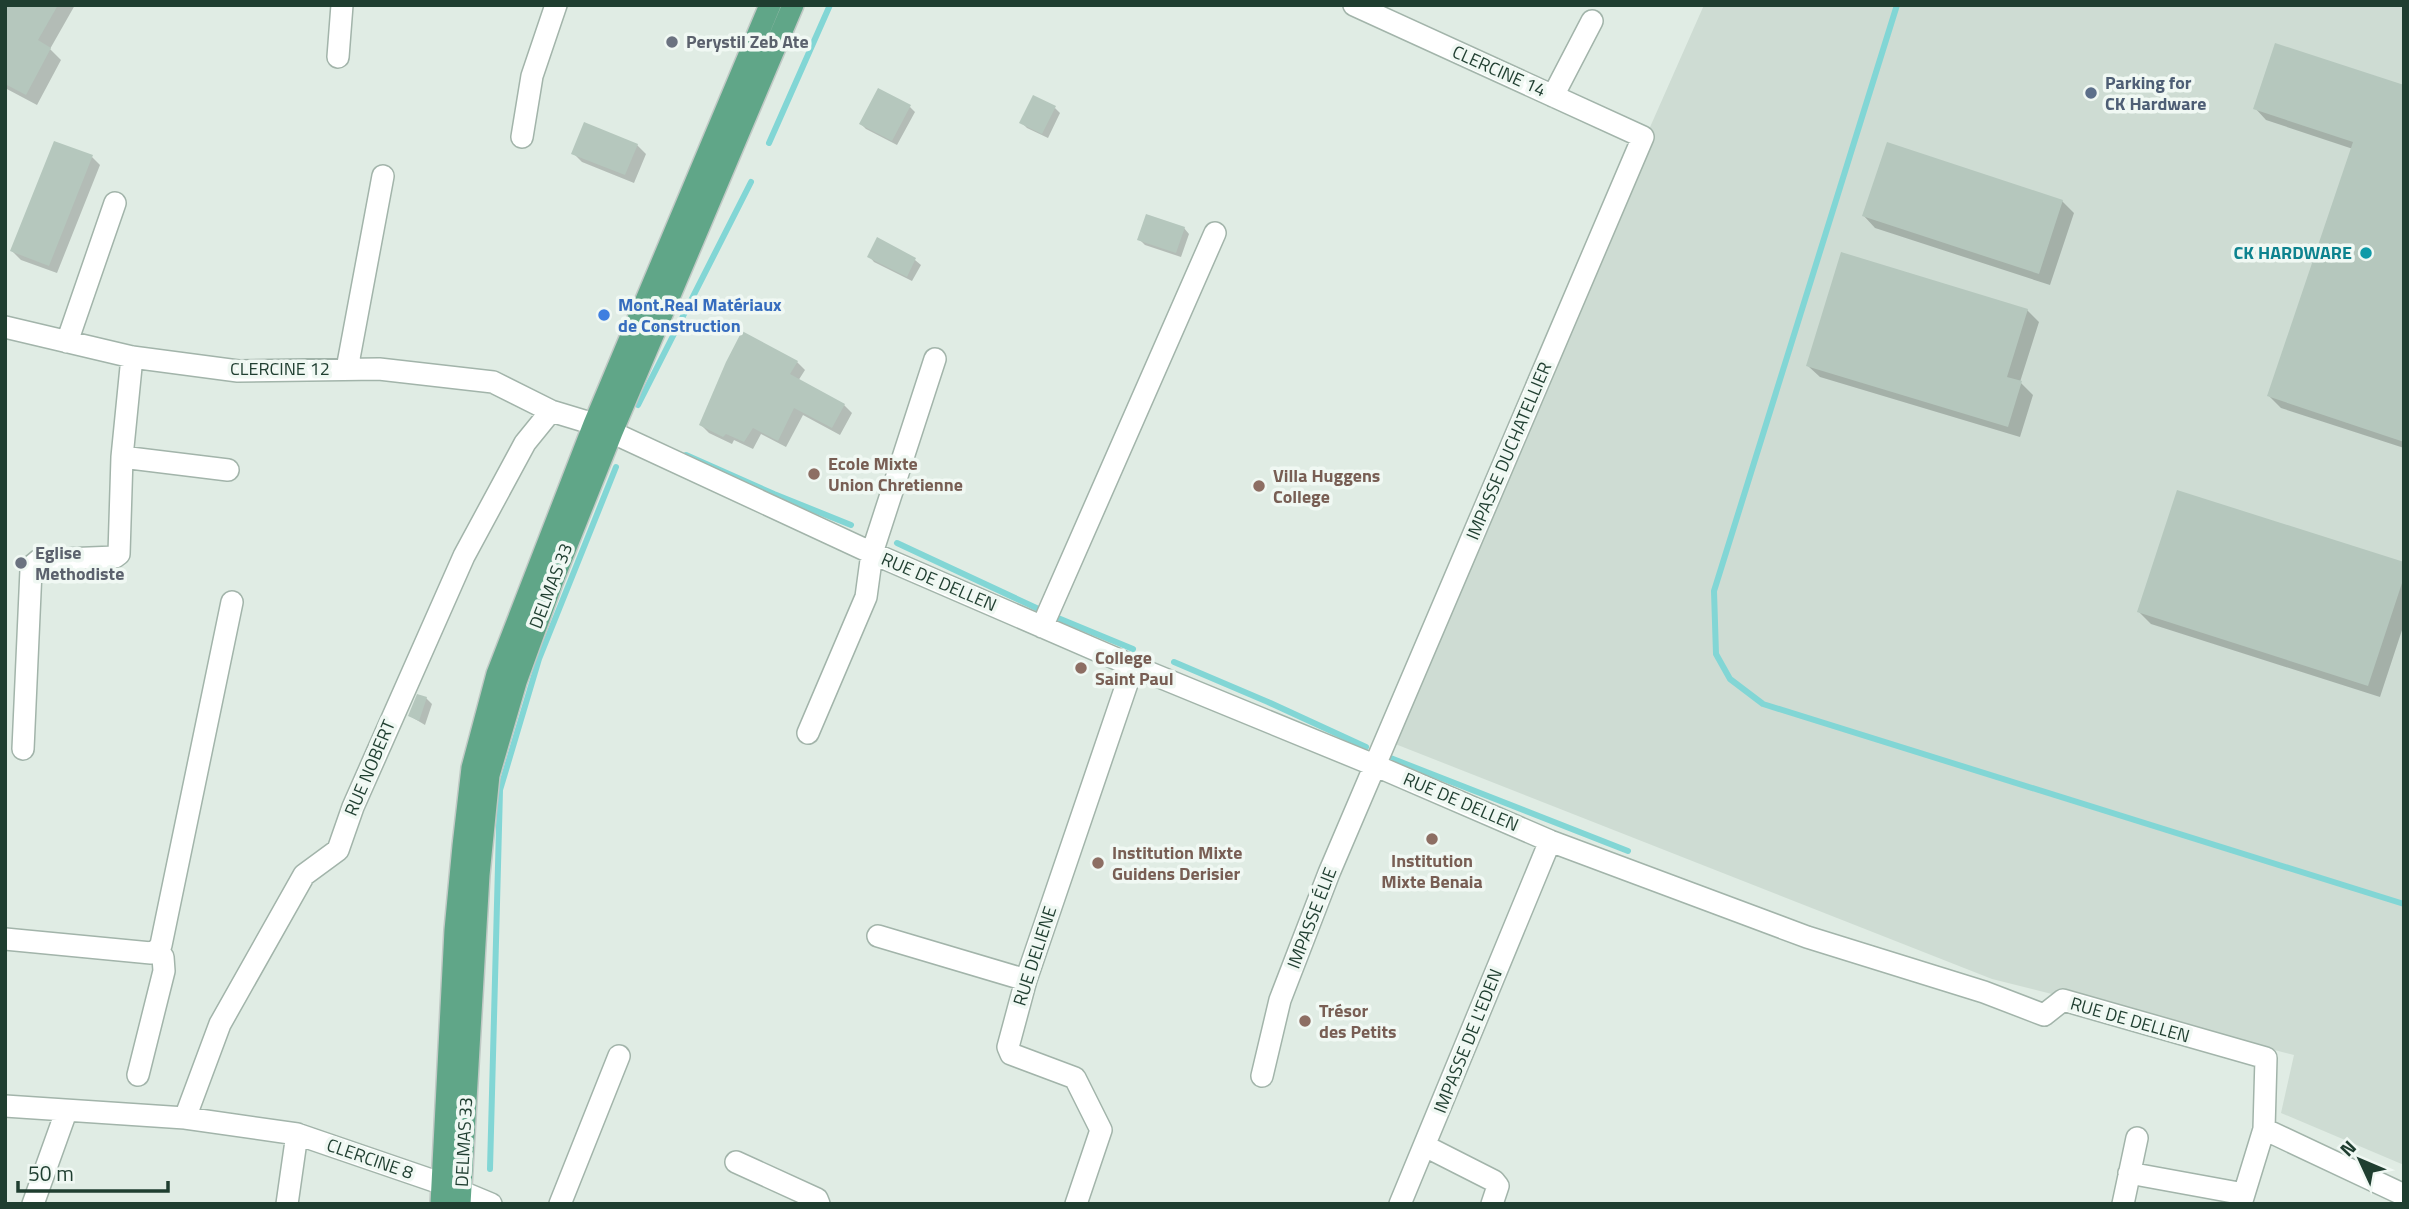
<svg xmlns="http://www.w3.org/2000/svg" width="2409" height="1209" viewBox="0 0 2409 1209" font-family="'Titillium Web',sans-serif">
<rect width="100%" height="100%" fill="#e0ece4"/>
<path fill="#cedcd3" d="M1704 5H2404V1165L2281 1113 2294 1055 1992 979 1380 738Z"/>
<path fill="#0003" d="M10 5H75L50 49 61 60 37 105 5 88V15Z
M2404 87V448L2281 408 2269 396 2353 149 2266 120 2255 108Z
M910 107 915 112 897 145 866 129 861 124Z
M1055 108 1060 113 1048 138 1027 128 1021 122Z
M637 145 646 154 634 183 582 162 573 153Z
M92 157 100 165 57 273 21 260 12 251Z
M2062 201 2074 213 2050 285 1875 228 1864 216Z
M1184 228 1189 234 1181 257 1145 245 1139 239Z
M877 240 915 260 921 265 912 281 874 262 869 256Z
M2027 310 2039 322 2020 382 2033 395 2020 437 1820 377 1808 366Z
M797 362 805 370 798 381 844 405 852 413 840 435 803 415 786 447 761 434 753 449 734 440 732 444 709 433 701 425Z
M2404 564V624L2380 697 2151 624 2139 612Z
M426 698 432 704 425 725 410 716Z"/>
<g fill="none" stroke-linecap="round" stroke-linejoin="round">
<path stroke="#82d6d5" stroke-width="6" d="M1897 5 1714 591 1716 654 1730 679 1763 704 2404 904
M769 143 830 5
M638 405 751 182
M686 455 774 494 851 525
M897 543 1058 618 1133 649
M1174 662 1268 702 1366 747
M1388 757 1628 851
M490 1169 500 790 539 659 616 467"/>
</g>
<path fill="#b5c7bd" d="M8 5H58L38 40 51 48 26 95 5 84V11Z
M2275 43 2404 85V442L2267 396 2353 142 2253 109Z
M878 88 911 105 892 141 859 124Z
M1033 95 1056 106 1042 134 1019 123Z
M584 122 638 144 625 175 571 154Z
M54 141 93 155 49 266 10 251Z
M1887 142 2063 200 2039 274 1862 216Z
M1146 214 1185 227 1176 253 1137 240Z
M877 237 916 258 907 277 867 257Z
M1841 252 2028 309 2007 377 2022 381 2008 427 1806 366Z
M742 331 798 361 790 374 845 404 832 428 794 408 778 441 753 428 744 442 726 434 723 437 699 425 726 362Z
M2177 490 2404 562V577L2368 686 2137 612Z
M417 694 427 697 419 721 408 716Z"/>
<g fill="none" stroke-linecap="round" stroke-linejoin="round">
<g stroke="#a2b4aa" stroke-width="24">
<path id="minor" d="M338 57 342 5
M1553 96 1592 21
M522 137 532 76 556 5
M5 327 132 357 238 371 379 369 493 382 551 411 594 424 872 553 1133 666 1374 765 1550 841 1807 937 1984 992 2044 1015 2063 1000 2266 1058 2264 1129 2241 1204
M67 342 115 203
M347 369 383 176
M122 457 228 470
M1042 627 1215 233
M808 733 866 597 872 553 935 359
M23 749 31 570 33 565 39 560 115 557 119 554 122 457 132 357
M878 936 1026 980
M5 939 151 953 157 950
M157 950 161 945 232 602
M138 1075 164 971 163 957 157 950
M1262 1076 1280 1000 1329 873 1643 137 1354 5
M5 1106 185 1118 297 1134 443 1184 491 1204
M185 1118 220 1024 304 875 338 850 353 807 464 556 525 443 551 411
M2264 1129 2404 1195
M1425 1146 1494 1181 1498 1186 1492 1204
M736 1162 817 1199 819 1204
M2129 1173 2244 1194
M33 1204 66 1112
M287 1204 297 1134
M560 1204 619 1056
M1076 1204 1101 1130 1075 1078 1011 1054 1008 1047 1026 980 1133 666
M1400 1204 1550 841
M2123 1204 2137 1138"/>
</g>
<g stroke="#c0c9c5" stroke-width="24">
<path id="major" d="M441 1204 455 930 463 846 472 768 497 674 594 424 770 5
M460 1204 479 875 489 775 516 682 553 580 612 432 793 5"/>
</g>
<use href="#minor" stroke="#fff" stroke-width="21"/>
<use href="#major" stroke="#60a688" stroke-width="21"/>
</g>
<g fill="#6b7280" stroke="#f0f8f3" stroke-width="2.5">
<circle cx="672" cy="42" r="7"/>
<circle cx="21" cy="563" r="7"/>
</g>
<circle fill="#5c6f8a" stroke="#f0f8f3" stroke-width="2.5" cx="2091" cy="93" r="7"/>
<circle fill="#0f9aa8" stroke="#f0f8f3" stroke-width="2.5" cx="2366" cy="253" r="7"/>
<circle fill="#3f7fe0" stroke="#f0f8f3" stroke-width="2.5" cx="604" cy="315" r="7"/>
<g fill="#8d6e63" stroke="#f0f8f3" stroke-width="2.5">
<circle cx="814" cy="474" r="7"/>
<circle cx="1259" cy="486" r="7"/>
<circle cx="1081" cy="668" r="7"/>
<circle cx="1432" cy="839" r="7"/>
<circle cx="1098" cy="863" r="7"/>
<circle cx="1305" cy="1021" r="7"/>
</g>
<g text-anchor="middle" stroke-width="7" stroke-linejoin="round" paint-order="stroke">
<g font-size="18" font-weight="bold" fill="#5b616d" stroke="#f0f8f3" text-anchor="start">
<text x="686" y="48">Perystil Zeb Ate</text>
<text x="35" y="559">Eglise<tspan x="35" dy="21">Methodiste</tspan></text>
</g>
<g font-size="18" fill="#1f3e30" stroke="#f0f8f3">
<text transform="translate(1499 71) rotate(24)" y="6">CLERCINE 14</text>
<text x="280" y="375">CLERCINE 12</text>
<text transform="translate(1509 451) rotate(-67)" y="6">IMPASSE DUCHATELLIER</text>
<text transform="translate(939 582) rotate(23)" y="6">RUE DE DELLEN</text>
<text transform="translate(551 586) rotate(-69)" y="6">DELMAS 33</text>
<text transform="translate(370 768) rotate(-67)" y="6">RUE NOBERT</text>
<text transform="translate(1461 802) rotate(23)" y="6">RUE DE DELLEN</text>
<text transform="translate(1312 918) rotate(-69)" y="6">IMPASSE ÉLIE</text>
<text transform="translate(1035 956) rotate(-72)" y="6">RUE DELIENE</text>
<text transform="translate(2130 1020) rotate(16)" y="6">RUE DE DELLEN</text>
<text transform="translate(1468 1041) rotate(-68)" y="6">IMPASSE DE L'EDEN</text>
<text transform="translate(464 1142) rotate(-87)" y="6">DELMAS 33</text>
<text transform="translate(370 1159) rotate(19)" y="6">CLERCINE 8</text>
</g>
<g font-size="18" font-weight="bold" fill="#4e5e75" stroke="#f0f8f3" text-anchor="start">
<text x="2105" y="89">Parking for<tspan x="2105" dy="21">CK Hardware</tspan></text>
</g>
<g font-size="18" font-weight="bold" fill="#0d838f" stroke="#f0f8f3" text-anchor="end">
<text x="2352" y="259">CK HARDWARE</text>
</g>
<g font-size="18" font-weight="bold" fill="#366cbe" stroke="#f0f8f3" text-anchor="start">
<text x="618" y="311">Mont.Real Matériaux<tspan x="618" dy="21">de Construction</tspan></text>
</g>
<g font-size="18" font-weight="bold" fill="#785e54" stroke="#f0f8f3" text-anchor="start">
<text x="828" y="470">Ecole Mixte<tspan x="828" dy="21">Union Chretienne</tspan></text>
<text x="1273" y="482">Villa Huggens<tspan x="1273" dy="21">College</tspan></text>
<text x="1095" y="664">College<tspan x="1095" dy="21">Saint Paul</tspan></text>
<text x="1112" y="859">Institution Mixte<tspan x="1112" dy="21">Guidens Derisier</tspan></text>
<text x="1432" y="867" text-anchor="middle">Institution<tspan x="1432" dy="21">Mixte Benaia</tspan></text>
<text x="1319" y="1017">Trésor<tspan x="1319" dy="21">des Petits</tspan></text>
</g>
</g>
<rect width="2409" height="1209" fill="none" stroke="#1f3e30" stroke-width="14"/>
<g transform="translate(2360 1160) rotate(314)" stroke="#f0f8f3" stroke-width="5" paint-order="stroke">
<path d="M0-5L12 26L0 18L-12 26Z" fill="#1f3e30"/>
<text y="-10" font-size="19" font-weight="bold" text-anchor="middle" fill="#1f3e30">N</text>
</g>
<path d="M18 1181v10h150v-10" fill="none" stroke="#1f3e30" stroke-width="3.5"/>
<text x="28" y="1181" font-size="21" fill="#1f3e30" stroke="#f0f8f3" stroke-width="5" paint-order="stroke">50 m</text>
</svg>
